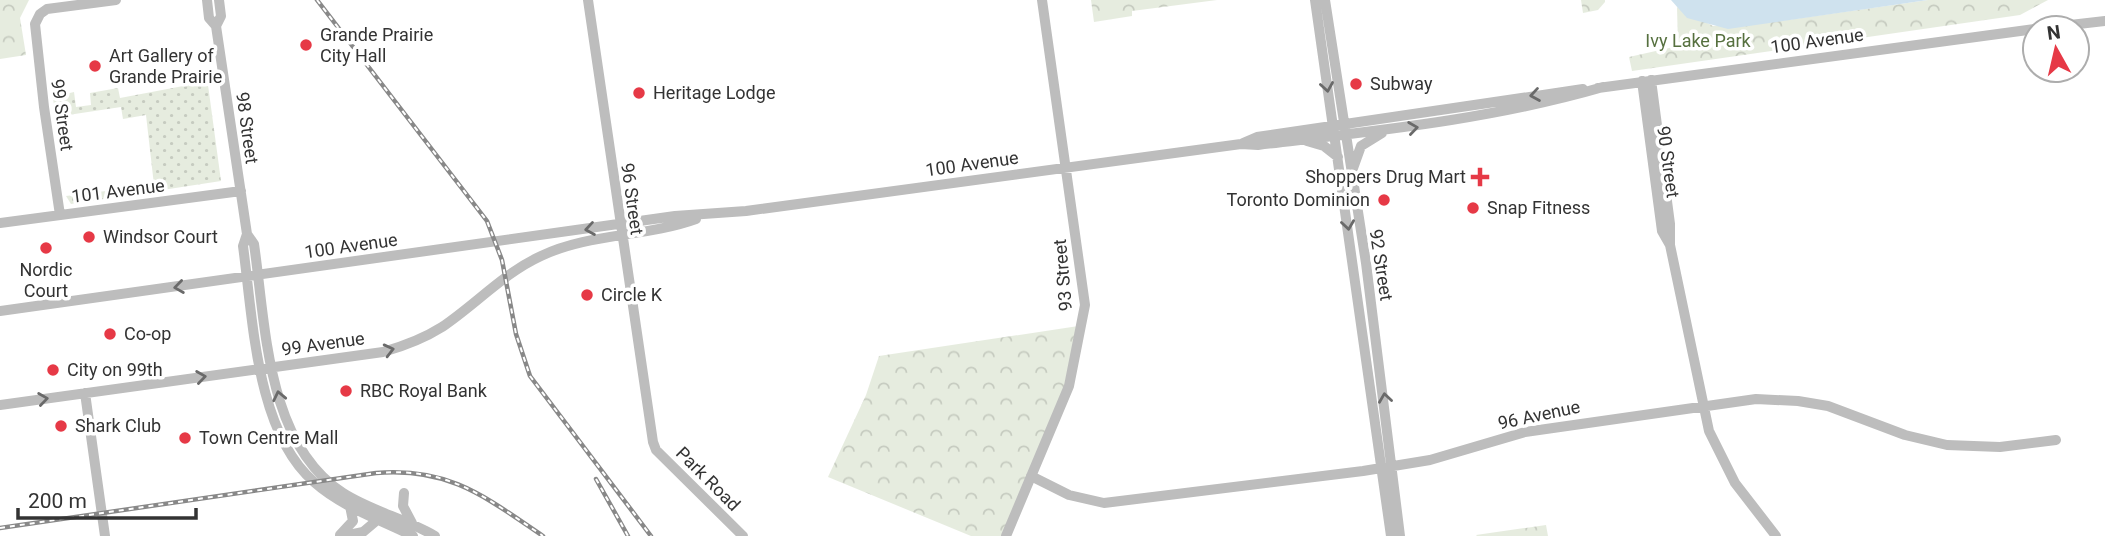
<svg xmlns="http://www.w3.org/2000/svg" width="2105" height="536" viewBox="0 0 2105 536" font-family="Roboto,sans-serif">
<defs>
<pattern id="grass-dots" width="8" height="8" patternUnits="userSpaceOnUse" patternTransform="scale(1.75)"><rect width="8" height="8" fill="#e6ecdf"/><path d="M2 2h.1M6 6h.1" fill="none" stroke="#c6cbc0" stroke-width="1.8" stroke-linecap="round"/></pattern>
<pattern id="park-crowns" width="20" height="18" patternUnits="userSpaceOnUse" patternTransform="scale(1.75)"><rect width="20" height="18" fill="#e6ecdf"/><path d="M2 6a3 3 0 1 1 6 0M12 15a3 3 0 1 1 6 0" fill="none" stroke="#c6cbc0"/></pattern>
</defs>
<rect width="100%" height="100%" fill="#fff"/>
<path fill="url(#grass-dots)" d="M199 83 200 86 208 85 221 181 71 204 66 196 154 185 146 115 123 119 121 107 68 115V122L56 124 53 97 74 92 76 107 91 105 90 93 118 88 120 98Z"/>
<path fill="url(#park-crowns)" d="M0 0H29L20 18 26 55 0 59Z
M1091 0H1217L1132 11V16L1094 22Z
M1581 0H1605V2L1598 10 1583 13Z
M1928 0H2048L2020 15 1632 71 1629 57 1678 46 1677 7 1713 26 1772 22Z
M1085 325 1072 390 1002 536H971L828 477 866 395 879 356Z
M1546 525 1548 536H1477L1476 535Z"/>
<path fill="#cfe2ee" d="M1671 0H1928L1728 29 1687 18Z"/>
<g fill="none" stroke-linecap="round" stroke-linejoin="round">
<path stroke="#bdbdbd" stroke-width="10" d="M207 0 209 18 216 26
M219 0 221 16 216 26 247 234 254 244C266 326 266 443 343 493 371 511 406 519 435 536
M588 0 653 442 656 450 743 536
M1315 0 1391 536
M1325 0 1366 263 1400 536
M2044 28 2105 21
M1651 80 1670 224V245L1709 431 1735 483 1776 536
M1642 81 1662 231 1670 245
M1598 88 2035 29
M1307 141 1324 146 1338 157
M1243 143 1257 137 1583 89
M1352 171 1361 146 1382 133
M60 215 44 107 35 24 40 14 47 9 116 0
M0 223 241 191
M247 234 243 246C253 319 256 432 314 482 342 507 379 519 413 536
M0 311 675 216 746 211 1241 144 1258 145C1374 131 1489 120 1603 87
M85 393 105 536
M0 405 383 352C404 346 423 339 442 327 476 304 504 273 541 256 589 233 646 237 696 219
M1031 476 1069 495 1104 503 1363 471 1430 460 1525 432 1756 399 1798 401 1828 406 1905 435 1947 445 2000 447 2056 440
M404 493 403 506 412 523
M340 535 353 521 350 506
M344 536 363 532 382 516
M1006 536 1069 386 1085 305 1042 0"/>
<g stroke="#888" stroke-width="4.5">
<path id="rail" d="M317 0 487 221 502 260 516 334 530 376 651 536
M596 479 628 536
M0 528 376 473C450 467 485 497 543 536"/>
</g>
<use href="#rail" stroke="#fff" stroke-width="2" stroke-dasharray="5" stroke-linecap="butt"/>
</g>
<defs><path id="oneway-chevron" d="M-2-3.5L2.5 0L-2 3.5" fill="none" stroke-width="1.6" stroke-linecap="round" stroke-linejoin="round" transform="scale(1.75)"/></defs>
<g stroke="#6a6a6a">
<use href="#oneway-chevron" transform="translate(1327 87) rotate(81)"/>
<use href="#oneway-chevron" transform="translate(1535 95) rotate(171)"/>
<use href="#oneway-chevron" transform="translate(1413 128) rotate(-8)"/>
<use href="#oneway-chevron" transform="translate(1348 225) rotate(82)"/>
<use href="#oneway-chevron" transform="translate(590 229) rotate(171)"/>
<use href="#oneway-chevron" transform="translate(179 287) rotate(172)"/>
<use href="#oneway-chevron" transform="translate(389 350) rotate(-14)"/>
<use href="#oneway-chevron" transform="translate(201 377) rotate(-8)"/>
<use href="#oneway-chevron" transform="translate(279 396) rotate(-102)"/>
<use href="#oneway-chevron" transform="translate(1385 398) rotate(-98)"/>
<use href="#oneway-chevron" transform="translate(43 399) rotate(-8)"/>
</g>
<g fill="#e63946" stroke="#fff" stroke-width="2.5">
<circle cx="306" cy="45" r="7"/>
<circle cx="95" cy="66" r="7"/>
<circle cx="1356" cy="84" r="7"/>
<circle cx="639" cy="93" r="7"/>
<path d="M1476.5 166.5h7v7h7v7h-7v7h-7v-7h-7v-7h7z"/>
<circle cx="1384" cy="200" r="7"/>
<circle cx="1473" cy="208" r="7"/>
<circle cx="89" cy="237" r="7"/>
<circle cx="46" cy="248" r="7"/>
<circle cx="587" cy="295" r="7"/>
<circle cx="110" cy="334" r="7"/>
<circle cx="53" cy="370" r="7"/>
<circle cx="346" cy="391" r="7"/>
<circle cx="61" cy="426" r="7"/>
<circle cx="185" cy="438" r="7"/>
</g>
<g text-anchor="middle" stroke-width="7" stroke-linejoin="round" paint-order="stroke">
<g font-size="18" fill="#333" stroke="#fff" text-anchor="start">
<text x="320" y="41">Grande Prairie<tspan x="320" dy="21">City Hall</tspan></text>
<text x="109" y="62">Art Gallery of<tspan x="109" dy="21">Grande Prairie</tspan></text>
<text x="1370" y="90">Subway</text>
<text x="653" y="99">Heritage Lodge</text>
<text x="1466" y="183" text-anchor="end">Shoppers Drug Mart</text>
<text x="1370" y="206" text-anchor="end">Toronto Dominion</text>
<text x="1487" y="214">Snap Fitness</text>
<text x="103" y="243">Windsor Court</text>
<text x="46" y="276" text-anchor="middle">Nordic<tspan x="46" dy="21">Court</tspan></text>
<text x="601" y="301">Circle K</text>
<text x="124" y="340">Co-op</text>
<text x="67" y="376">City on 99th</text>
<text x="360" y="397">RBC Royal Bank</text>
<text x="75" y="432">Shark Club</text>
<text x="199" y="444">Town Centre Mall</text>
</g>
<g font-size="18" fill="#56703f" stroke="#fff">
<text x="1698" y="47">Ivy Lake Park</text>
</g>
<g font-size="18" fill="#333" stroke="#fff">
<text transform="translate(1817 41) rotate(-8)" y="6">100 Avenue</text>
<text transform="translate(62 115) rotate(82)" y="6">99 Street</text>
<text transform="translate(247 128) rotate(82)" y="6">98 Street</text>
<text transform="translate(1668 162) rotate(82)" y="6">90 Street</text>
<text transform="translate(972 164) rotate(-8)" y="6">100 Avenue</text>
<text transform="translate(118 191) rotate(-7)" y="6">101 Avenue</text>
<text transform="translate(632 199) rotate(82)" y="6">96 Street</text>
<text transform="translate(351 246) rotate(-8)" y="6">100 Avenue</text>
<text transform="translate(1381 265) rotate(81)" y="6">92 Street</text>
<text transform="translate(1063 275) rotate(-95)" y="6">93 Street</text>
<text transform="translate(323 344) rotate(-8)" y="6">99 Avenue</text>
<text transform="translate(1539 415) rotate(-12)" y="6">96 Avenue</text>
<text transform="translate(708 479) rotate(45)" y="6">Park Road</text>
</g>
</g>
<g transform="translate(2056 49) rotate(352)"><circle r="33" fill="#ffffff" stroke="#adadad" stroke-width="2"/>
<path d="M0-5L12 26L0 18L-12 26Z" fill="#e63946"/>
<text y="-10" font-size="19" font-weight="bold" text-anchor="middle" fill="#333333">N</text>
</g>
<path d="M18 508v10h178v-10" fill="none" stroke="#333333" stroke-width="3.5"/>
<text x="28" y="508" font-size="21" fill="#333333" stroke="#ffffff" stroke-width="5" paint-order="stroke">200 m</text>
</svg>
